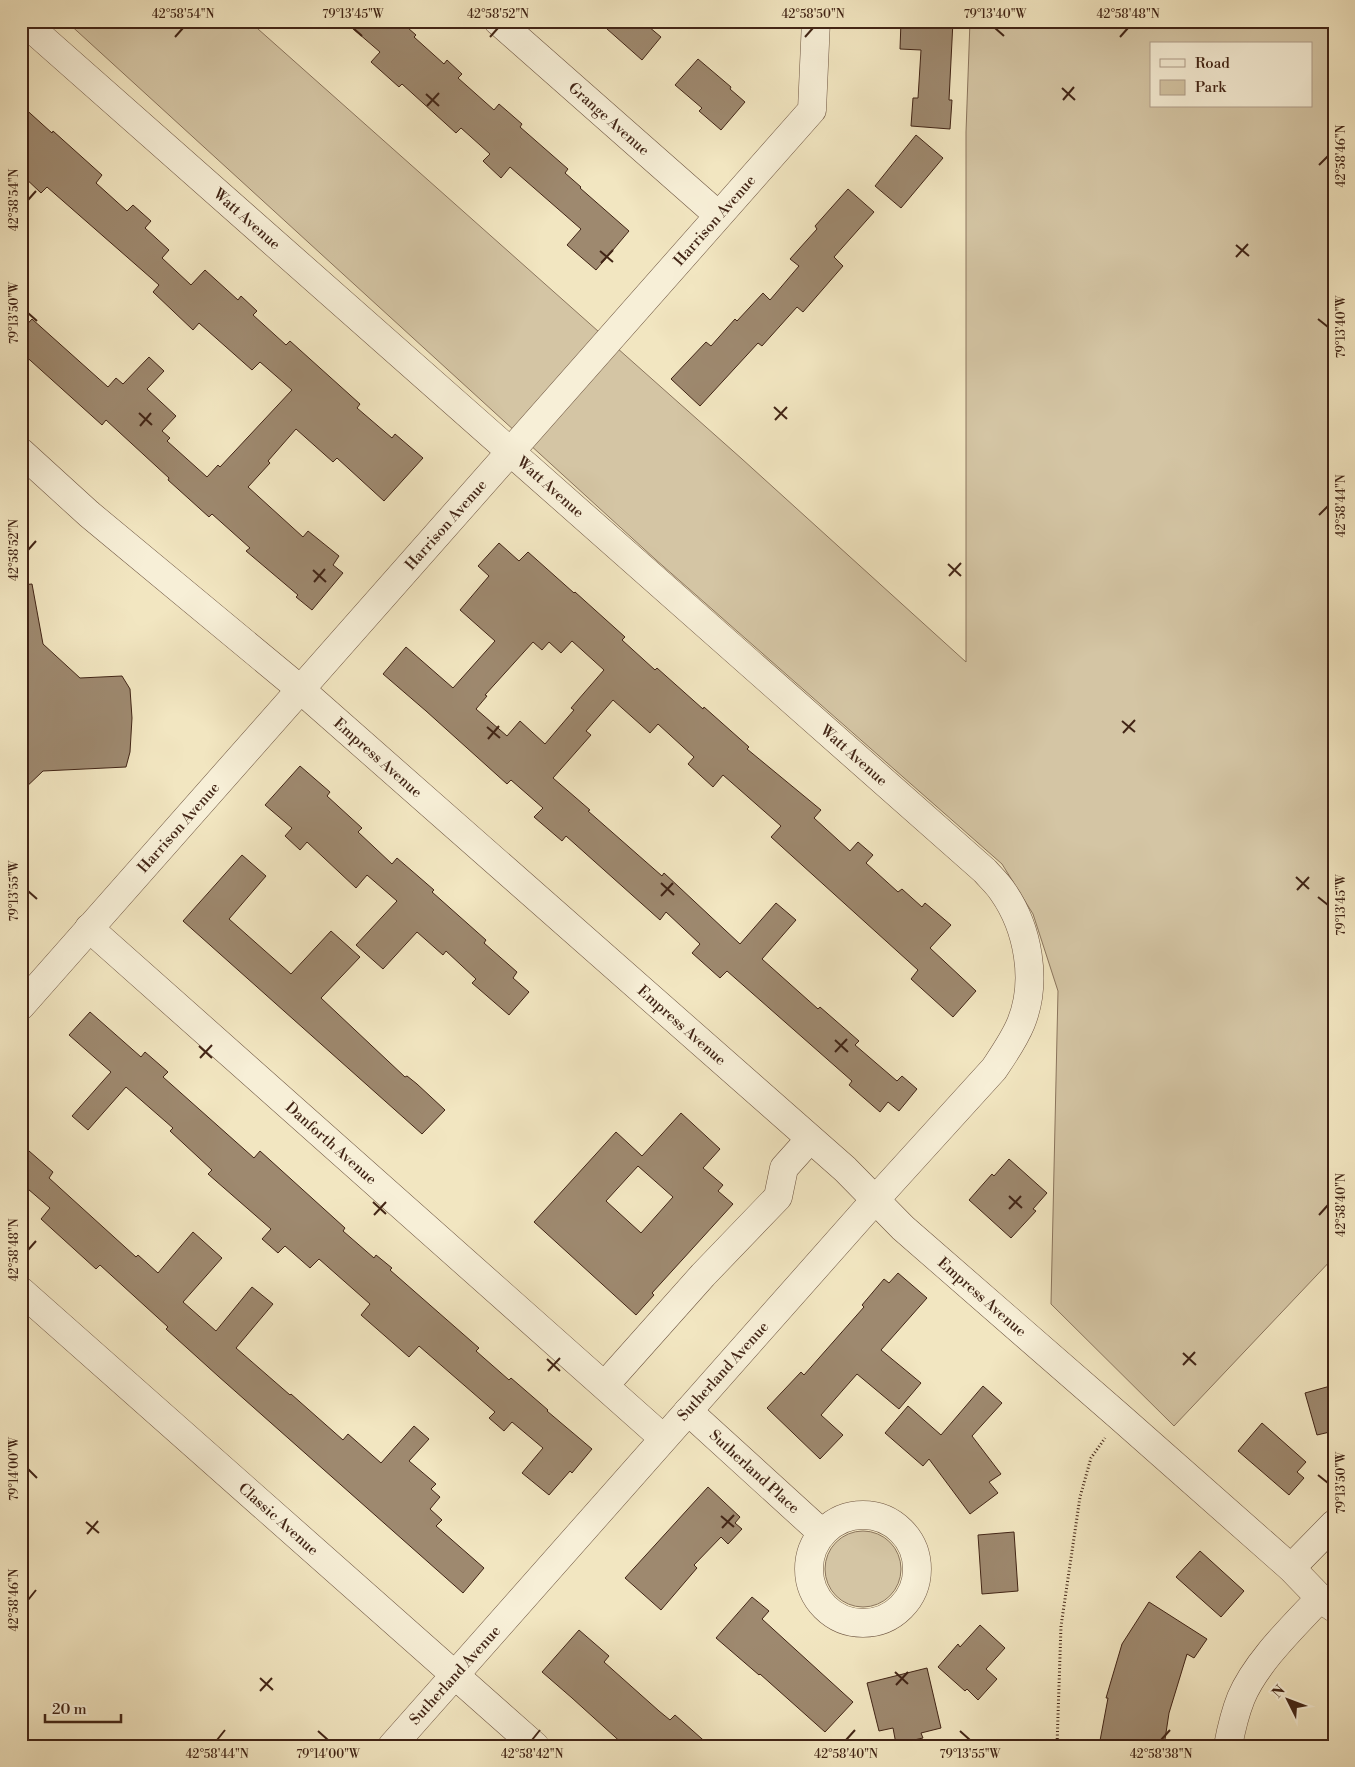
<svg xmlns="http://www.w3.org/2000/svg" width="1355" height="1767" viewBox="0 0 1355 1767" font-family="'Libre Bodoni',serif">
<rect width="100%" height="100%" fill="#f2e6c1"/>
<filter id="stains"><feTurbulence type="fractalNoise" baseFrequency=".004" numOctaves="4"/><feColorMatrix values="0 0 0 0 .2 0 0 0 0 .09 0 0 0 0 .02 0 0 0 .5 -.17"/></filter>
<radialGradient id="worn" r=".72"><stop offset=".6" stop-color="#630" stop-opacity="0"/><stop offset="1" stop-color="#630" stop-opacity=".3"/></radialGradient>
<path fill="#d4c5a4" stroke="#8b755d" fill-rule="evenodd" d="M66 21H249L742 459 966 662V132L970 21H1334V1257L1174 1426 1051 1304 1058 991 1033 914 1002 864 655 559ZM1151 44H1311V106H1151Z
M825 1569a38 38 0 1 1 76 0a38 38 0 1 1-76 0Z"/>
<path fill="#9e896f" stroke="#422516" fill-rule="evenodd" d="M344 21H400L416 35 414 37 444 64 447 60 462 74 458 78 494 110 499 104 522 124 520 127 568 169 565 173 581 187 580 188 629 231 596 270 567 245 581 229 510 167 501 178 483 161 490 154 461 128 456 133 402 84 399 87 371 62 380 52Z
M598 21H642L661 37 642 60Z
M901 21H953L949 100H952L950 129 911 126 913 98H918L921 50 900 49Z
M698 59 731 87 730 89 745 102 721 130 699 111 702 108 675 85Z
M21 105 52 133 53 131 102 175 96 183 127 211 133 205 151 221 145 228 169 250 162 258 191 285 205 270 238 300 241 296 257 311 253 315 286 345 290 341 360 404 357 408 392 438 395 434 423 458 384 501 337 458 333 462 296 429 268 461 270 463 248 487 303 537 308 531 339 556 333 565 343 573 312 610 296 597 298 595 246 551 250 548 212 514 209 517 168 480 169 478 106 420 102 425 21 352V331L32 319 108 387 116 378 123 384 149 357 164 371 147 389 176 416 162 431 170 438 167 441 207 477 218 465 220 467 292 390 260 362 252 370 199 323 193 330 153 292 159 285 47 187 41 193 21 174Z
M916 135 943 158 901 208 875 186Z
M848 189 874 212 834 257 843 266 803 312 797 307 762 346 758 343 700 406 671 379 706 342 711 346 735 319 737 321 763 293 770 300 799 266 790 259 817 229 815 226Z
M499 543 519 561 528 552 574 593 575 592 625 637 622 640 655 670 657 668 703 709 704 707 749 747 747 749 821 810 814 818 850 851 858 842 873 855 866 863 898 892 902 889 922 907 925 903 951 925 930 948 976 991 953 1017 911 979 918 970 771 837 781 826 723 775 713 787 688 764 694 757 658 724 650 733 613 700 586 731 591 735 553 778 590 810 588 811 662 876 664 873 740 944 776 903 796 920 762 959 818 1009 820 1007 859 1041 855 1045 897 1081 902 1076 917 1089 899 1111 888 1102 880 1112 849 1085 852 1081 727 971 720 978 692 953 700 944 666 912 660 920 566 836 562 841 534 817 543 808 511 780 507 784 426 711 383 674 406 647 453 688 495 641 460 610 489 576 478 566ZM572 641 604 670 571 708 574 710 545 744 520 721 507 736 476 709 487 696 485 695 533 642 542 650 549 642 561 653Z
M32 584 43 644 80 678 122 676 130 689 132 718 130 752 126 767 43 771 21 792V585Z
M300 766 330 792 327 796 362 828 358 832 392 864 397 858 434 890 432 892 486 940 484 943 517 972 513 978 529 992 509 1015 472 983 476 979 446 951 443 955 417 932 383 969 356 945 397 901 367 875 356 888 307 842 300 850 285 836 292 828 265 805Z
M242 855 266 876 229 919 291 974 331 931 360 957 321 998 405 1077 407 1076 417 1084 445 1110 422 1134 183 921Z
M90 1012 141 1057 145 1052 168 1072 163 1077 254 1158 260 1151 345 1228 343 1231 374 1258 376 1255 392 1268 390 1270 479 1348 476 1351 509 1380 511 1378 548 1410 547 1411 592 1449 572 1473 570 1471 549 1495 522 1473 543 1448 512 1422 504 1431 489 1418 495 1412 419 1346 409 1357 361 1315 370 1304 319 1259 310 1268 285 1246 278 1253 262 1239 271 1229 208 1174 212 1170 170 1131 173 1128 126 1087 88 1130 72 1116 111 1072 69 1035Z
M681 1113 720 1149 703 1168 723 1185 718 1191 733 1204 652 1293 654 1295 636 1315 534 1222 616 1132 642 1156ZM638 1166 673 1197 641 1233 606 1201Z
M21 1144 53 1172 49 1178 136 1257 138 1255 158 1273 193 1232 222 1258 183 1302 216 1331 252 1287 273 1304 236 1348 290 1395 291 1394 343 1440 348 1434 381 1463 414 1426 429 1439 409 1461 436 1484 431 1489 440 1497 430 1509 442 1520 436 1526 484 1568 463 1593 218 1376 166 1329 168 1327 100 1265 96 1269 41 1219 50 1208 21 1183Z
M1009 1159 1047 1193 1033 1209 1036 1211 1011 1238 969 1200 992 1174 994 1176Z
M898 1273 927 1298 881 1350 921 1383 899 1409 857 1374 821 1415 843 1435 820 1459 767 1408 801 1372 804 1375 864 1307 862 1305 884 1279 889 1283Z
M1334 1385V1431L1317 1435 1305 1393Z
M983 1386 1002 1403 972 1436 1001 1474 989 1482 998 1493 970 1514 929 1459 923 1466 885 1433 908 1406 941 1435Z
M1262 1423 1306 1462 1297 1472 1304 1478 1289 1495 1238 1451Z
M708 1487 740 1517 735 1523 742 1529 728 1544 721 1537 694 1565 697 1568 661 1610 625 1578Z
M1014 1532 1018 1591 982 1594 978 1535Z
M1200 1551 1244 1591 1221 1617 1176 1577Z
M752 1597 769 1611 762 1619 853 1702 825 1732 760 1674 759 1675 716 1638Z
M1149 1602 1207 1639 1194 1658 1187 1654 1169 1713 1164 1746H1099L1108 1698H1106L1122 1644Z
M980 1625 1005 1648 986 1669 997 1679 978 1700 967 1689 965 1691 938 1667 958 1644 960 1647Z
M579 1630 609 1656 604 1662 659 1711 670 1720 675 1715 710 1746H625L572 1698 542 1672Z
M927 1668 941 1728 921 1733 923 1738 896 1744 893 1728 879 1731 867 1683Z"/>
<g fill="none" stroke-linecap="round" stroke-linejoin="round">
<g stroke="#6e5541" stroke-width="29">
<g id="minor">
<path id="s1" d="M23 21 985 871C991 878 998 884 1003 892 1028 928 1038 981 1021 1023 1014 1040 1004 1054 994 1069L875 1200 392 1746"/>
<path id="s2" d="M498 21 718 215"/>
<path id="s3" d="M21 452 89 514 300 689 845 1169 903 1228 1120 1417 1291 1568 1320 1598 1334 1608"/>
<path id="s4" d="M89 928 663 1438"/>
<path id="s5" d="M21 1006 812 110 816 21"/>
<path id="s6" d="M21 1291 535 1746"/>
<path d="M605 1385 703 1275 778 1197 784 1168 810 1139"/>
<path id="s7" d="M688 1411 822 1533"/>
<circle cx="863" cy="1569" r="54"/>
<path d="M1291 1568 1334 1524"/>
<path d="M1228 1746C1231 1730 1235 1713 1241 1698 1256 1662 1294 1626 1320 1598"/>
</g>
</g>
<path stroke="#422516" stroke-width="3" stroke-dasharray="1 2.5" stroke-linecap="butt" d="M1057 1746 1061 1626 1080 1497 1091 1458 1105 1438"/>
<use href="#minor" stroke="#f7efd7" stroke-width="28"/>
</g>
<path fill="none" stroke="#422516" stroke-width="2" d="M353 28 362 36M995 28 1004 36M175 37 183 28M490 37 498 28M805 37 813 28M1120 37 1128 28M1062 88 1075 100M426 94 439 106M1063 100 1074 87M427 106 439 93M1319 165 1328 156M28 200 36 191M1236 245 1249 256M600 251 613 262M1236 257 1248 244M601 263 613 250M28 313 37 321M1318 319 1328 327M774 407 787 419M139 413 152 425M775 420 787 407M140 426 151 413M1319 515 1328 506M28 550 36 541M948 564 961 576M313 570 326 582M949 576 961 563M314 582 325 569M1122 721 1135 732M487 727 500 738M1123 733 1135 720M488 739 499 726M1296 877 1309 889M661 883 674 895M1297 890 1309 877M28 891 37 899M661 896 673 883M1318 897 1328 905M835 1040 848 1052M199 1046 212 1058M835 1052 847 1039M200 1058 212 1045M1009 1196 1022 1208M373 1202 386 1214M1009 1209 1021 1196M374 1215 386 1202M1319 1215 1328 1205M28 1250 36 1241M1183 1353 1196 1365M547 1359 560 1371M1183 1365 1195 1352M548 1371 560 1358M28 1469 37 1478M1318 1475 1328 1483M721 1516 734 1527M86 1522 99 1533M722 1528 734 1515M87 1534 98 1521M28 1600 36 1590M895 1672 908 1684M260 1678 273 1690M896 1685 908 1672M260 1691 272 1678M318 1731 328 1740M960 1731 970 1740M217 1740 225 1730M532 1740 540 1730M846 1740 855 1730M1161 1740 1170 1730"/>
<g text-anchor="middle" stroke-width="4" stroke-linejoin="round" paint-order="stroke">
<g font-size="15" fill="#422516" stroke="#f7efd7">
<text dy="5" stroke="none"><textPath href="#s2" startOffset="148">Grange Avenue</textPath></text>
<text dy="5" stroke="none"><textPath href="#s1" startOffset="299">Watt Avenue</textPath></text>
<text dy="5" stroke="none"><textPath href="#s5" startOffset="1048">Harrison Avenue</textPath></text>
<text dy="5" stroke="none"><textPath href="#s1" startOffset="704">Watt Avenue</textPath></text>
<text dy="5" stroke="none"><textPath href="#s5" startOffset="642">Harrison Avenue</textPath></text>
<text dy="5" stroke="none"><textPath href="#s1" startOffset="1109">Watt Avenue</textPath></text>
<text dy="5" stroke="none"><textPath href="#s3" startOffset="470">Empress Avenue</textPath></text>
<text dy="5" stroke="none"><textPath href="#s5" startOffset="238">Harrison Avenue</textPath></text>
<text dy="5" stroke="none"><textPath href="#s3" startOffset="875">Empress Avenue</textPath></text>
<text dy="5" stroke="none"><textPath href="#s4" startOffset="324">Danforth Avenue</textPath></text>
<text dy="5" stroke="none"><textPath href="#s3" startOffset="1280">Empress Avenue</textPath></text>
<text transform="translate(723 1371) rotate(-48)" y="5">Sutherland Avenue</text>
<text dy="5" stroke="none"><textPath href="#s7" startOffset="90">Sutherland Place</textPath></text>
<text dy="5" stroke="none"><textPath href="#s6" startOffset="344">Classic Avenue</textPath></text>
<text transform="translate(455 1675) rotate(-48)" y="5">Sutherland Avenue</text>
</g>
</g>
<rect width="1355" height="1767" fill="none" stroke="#f2e6c1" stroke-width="55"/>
<rect x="1150" y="42" width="162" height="65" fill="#f7efd7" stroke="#af9e8a"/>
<rect x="1160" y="59" width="25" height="8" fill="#f7efd7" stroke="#af9e8a"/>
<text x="1195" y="68" font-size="15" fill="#422516">Road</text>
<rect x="1160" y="80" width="25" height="15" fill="#d4c5a4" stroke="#af9e8a"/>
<text x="1195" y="92" font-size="15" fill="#422516">Park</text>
<g transform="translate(1288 1700) rotate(312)" stroke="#f7efd7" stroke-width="4" paint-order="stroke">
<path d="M0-4L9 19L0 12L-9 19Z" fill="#422516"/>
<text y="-8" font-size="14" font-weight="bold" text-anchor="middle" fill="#422516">N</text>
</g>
<path d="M45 1714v8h76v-8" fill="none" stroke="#422516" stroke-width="2.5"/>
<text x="52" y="1714" font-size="15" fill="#422516" stroke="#f7efd7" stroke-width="4" paint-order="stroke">20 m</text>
<rect x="28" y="28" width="1300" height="1712" fill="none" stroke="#422516" stroke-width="2"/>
<g font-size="12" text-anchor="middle" fill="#422516">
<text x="183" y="18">42°58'54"N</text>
<text x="353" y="18">79°13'45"W</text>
<text x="498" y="18">42°58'52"N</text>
<text x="813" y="18">42°58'50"N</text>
<text x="995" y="18">79°13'40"W</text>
<text x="1128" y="18">42°58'48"N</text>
<text transform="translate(1341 156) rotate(-90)" y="4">42°58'46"N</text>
<text transform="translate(14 200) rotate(-90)" y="4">42°58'54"N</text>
<text transform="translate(14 313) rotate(-90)" y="4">79°13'50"W</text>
<text transform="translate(1341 327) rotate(-90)" y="4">79°13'40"W</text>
<text transform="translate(1341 506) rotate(-90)" y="4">42°58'44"N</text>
<text transform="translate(14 550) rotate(-90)" y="4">42°58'52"N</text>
<text transform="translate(14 891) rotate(-90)" y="4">79°13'55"W</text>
<text transform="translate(1341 905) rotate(-90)" y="4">79°13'45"W</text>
<text transform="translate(1341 1205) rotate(-90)" y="4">42°58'40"N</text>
<text transform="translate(14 1250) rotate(-90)" y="4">42°58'48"N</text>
<text transform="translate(14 1469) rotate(-90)" y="4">79°14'00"W</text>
<text transform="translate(1341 1483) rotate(-90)" y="4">79°13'50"W</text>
<text transform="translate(14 1600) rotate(-90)" y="4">42°58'46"N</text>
<text x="217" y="1758">42°58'44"N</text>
<text x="328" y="1758">79°14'00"W</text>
<text x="532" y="1758">42°58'42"N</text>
<text x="846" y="1758">42°58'40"N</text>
<text x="970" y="1758">79°13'55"W</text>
<text x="1161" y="1758">42°58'38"N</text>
</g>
<rect width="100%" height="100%" filter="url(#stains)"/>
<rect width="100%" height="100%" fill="url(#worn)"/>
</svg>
